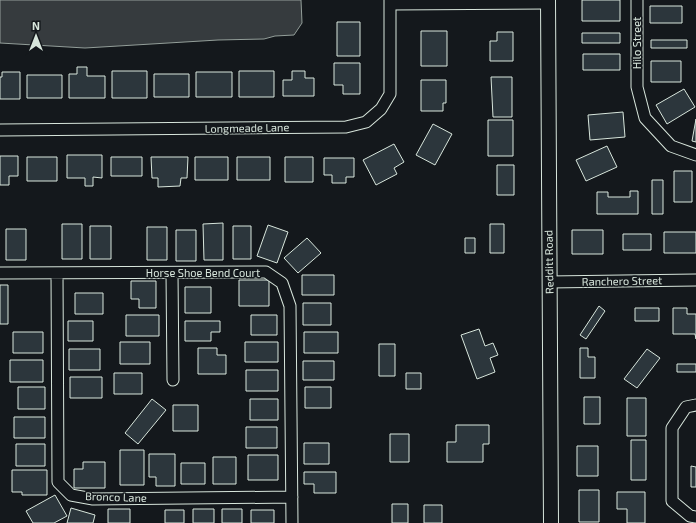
<svg xmlns="http://www.w3.org/2000/svg" width="696" height="523" viewBox="0 0 696 523" font-family="'Exo 2',sans-serif">
<rect width="100%" height="100%" fill="#14181c"/>
<path fill="#363b3e" stroke="#939e99" d="M0 0H301L302 23 294 35 275 36 264 39 218 40 85 48 0 43Z"/>
<path fill="#2c363c" stroke="#d8e6dc" d="M582 0H620V21H582Z
M650 6H682V23H650Z
M337 22H360V56H337Z
M421 31H447V66H421Z
M497 32H513V61H490V41H497Z
M582 33H620V43H582Z
M651 40H687V48H651Z
M583 54H620V70H583Z
M651 61H681V82H651Z
M334 63H360V94H343V85H334Z
M77 67H87V76H105V98H69V74H77Z
M112 71H147V98H112Z
M239 71H274V97H239Z
M292 71H305V78H314V96H283V80H292Z
M2 72H20V99H0V77H2Z
M196 72H232V97H196Z
M154 74H189V97H154Z
M27 75H62V98H27Z
M491 77H512V117H493Z
M421 80H446V103H443V111H421Z
M684 89 695 107 667 124 656 105Z
M623 112 625 137 590 140 588 115Z
M696 119V142L692 141Z
M488 120H513V156H488Z
M433 124 452 134 435 165 416 155Z
M394 144 404 162 394 168 397 174 376 185 363 160Z
M607 146 617 167 586 181 576 160Z
M67 155H102V178L93 177V186H85V178H67Z
M0 156H18V176H9V185H0Z
M27 157H57V181H27Z
M111 157H142V176H111Z
M151 157H188L187 178H181L180 186 158 187V178H152Z
M195 157H228V180H195Z
M237 157H270V180H237Z
M285 157H313V182H285Z
M324 158H354V177H346V183H332V175H324Z
M497 165H514V195H497Z
M674 171H692V202H674Z
M652 180H663V214H652Z
M630 191H638V214H597V192H608V197H630Z
M223 223V260H204L203 224Z
M62 224H82V259H62Z
M490 224H504V253H490Z
M268 225 288 232 277 263 257 256Z
M90 226H111V259H90Z
M233 226H251V259H233Z
M147 227H167V260H147Z
M6 229H26V260H6Z
M176 230H196V261H176Z
M572 230H603V254H572Z
M664 232H696V253H664Z
M623 234H651V250H623Z
M307 238 321 253 298 273 284 258Z
M465 238H475V253H465Z
M302 275H334V295H302Z
M239 280H269V306H239Z
M131 281H156V308H139V299H131Z
M0 285H8V324H0Z
M185 287H211V313H185Z
M75 293H103V314H75Z
M303 303H331V325H303Z
M599 306 605 311 586 339 580 335Z
M635 308H659V321H635Z
M673 308H687V314H696V339L695 334H673Z
M126 315H159V336H126Z
M251 315H277V335H251Z
M68 321H93V341H68Z
M185 321H220V332H211V341H185Z
M479 329 485 346 493 343 498 355 490 358 495 372 477 379 461 335Z
M13 332H43V353H13Z
M304 332H338V353H304Z
M120 342H150V364H120Z
M245 342H278V362H245Z
M379 344H395V376H379Z
M198 348H217V355H226V374H198Z
M580 348H588V357H595V378H580Z
M69 349H100V370H69Z
M647 349 660 358 637 388 624 379Z
M10 360H43V382H10Z
M303 361H334V380H303Z
M677 364H696V372H677Z
M246 370H278V391H246Z
M114 373H142V394H114Z
M406 373H421V389H406Z
M70 377H102V398H70Z
M18 387H45V409H18Z
M305 387H331V408H305Z
M584 397H600V424H584Z
M627 398H646V436H627Z
M152 399 166 410 138 444 125 433Z
M250 399H278V420H250Z
M173 405H198V431H173Z
M14 417H45V438H14Z
M456 425H489V444H483V462H447V442H456Z
M246 427H277V448H246Z
M390 434H409V462H390Z
M631 440H646V480H631Z
M304 443H329V464H304Z
M16 444H45V466H16Z
M577 446H598V476H577Z
M120 450H144V485H120Z
M149 454H175V486H156V477H149Z
M248 455H278V480H248Z
M213 457H236V484H213Z
M83 462H105V488H74V469H83Z
M181 463H205V484H181Z
M691 466 696 467V487H691Z
M12 470H47V495H22V492H12Z
M304 472H336V493H314V484H304Z
M579 490H599V522H579Z
M617 492H645V523H627V509H617Z
M55 495 67 516 54 523H33L26 511Z
M392 504H408V523H392Z
M424 505H442V523H424Z
M71 508 95 515 93 523H67Z
M108 509H130V523H108Z
M193 509H214V523H193Z
M222 509H242V523H222Z
M165 510H184V523H165Z
M251 510H274V523H251Z"/>
<g fill="none" stroke-linecap="round" stroke-linejoin="round">
<g stroke="#d8e6dc" stroke-width="13">
<path id="minor" d="M637 0V87L645 118 671 146 696 155
M390 4 548 3
M0 130 346 127 366 122 381 109 390 94V0
M0 273 266 272 282 283 290 306 292 523
M57 273 58 482 71 495 93 499 292 497
M172 273 173 380
M549 282 696 280
M696 405 686 407 672 428V501L690 516 696 517"/>
</g>
<g stroke="#d8e6dc" stroke-width="16">
<path id="tertiary" d="M548 0 551 523"/>
</g>
<use href="#minor" stroke="#14181c" stroke-width="11"/>
<use href="#tertiary" stroke="#14181c" stroke-width="14"/>
</g>
<g text-anchor="middle" stroke-width="3" stroke-linejoin="round" paint-order="stroke">
<g font-size="11" fill="#d8e6dc" stroke="#14181c">
<text transform="translate(637 43) rotate(-90)" y="4">Hilo Street</text>
<text transform="translate(247 128) rotate(-1)" y="4">Longmeade Lane</text>
<text transform="translate(549 262) rotate(-91)" y="4">Redditt Road</text>
<text x="203" y="277">Horse Shoe Bend Court</text>
<text transform="translate(622 281) rotate(-1)" y="4">Ranchero Street</text>
<text transform="translate(116 497) rotate(2)" y="4">Bronco Lane</text>
</g>
</g>
<g transform="translate(36 36)" stroke="#14181c" stroke-width="3" paint-order="stroke">
<path d="M0-3L7 15L0 10L-7 15Z" fill="#d8e6dc"/>
<text y="-6" font-size="11" font-weight="bold" text-anchor="middle" fill="#d8e6dc">N</text>
</g>
</svg>
